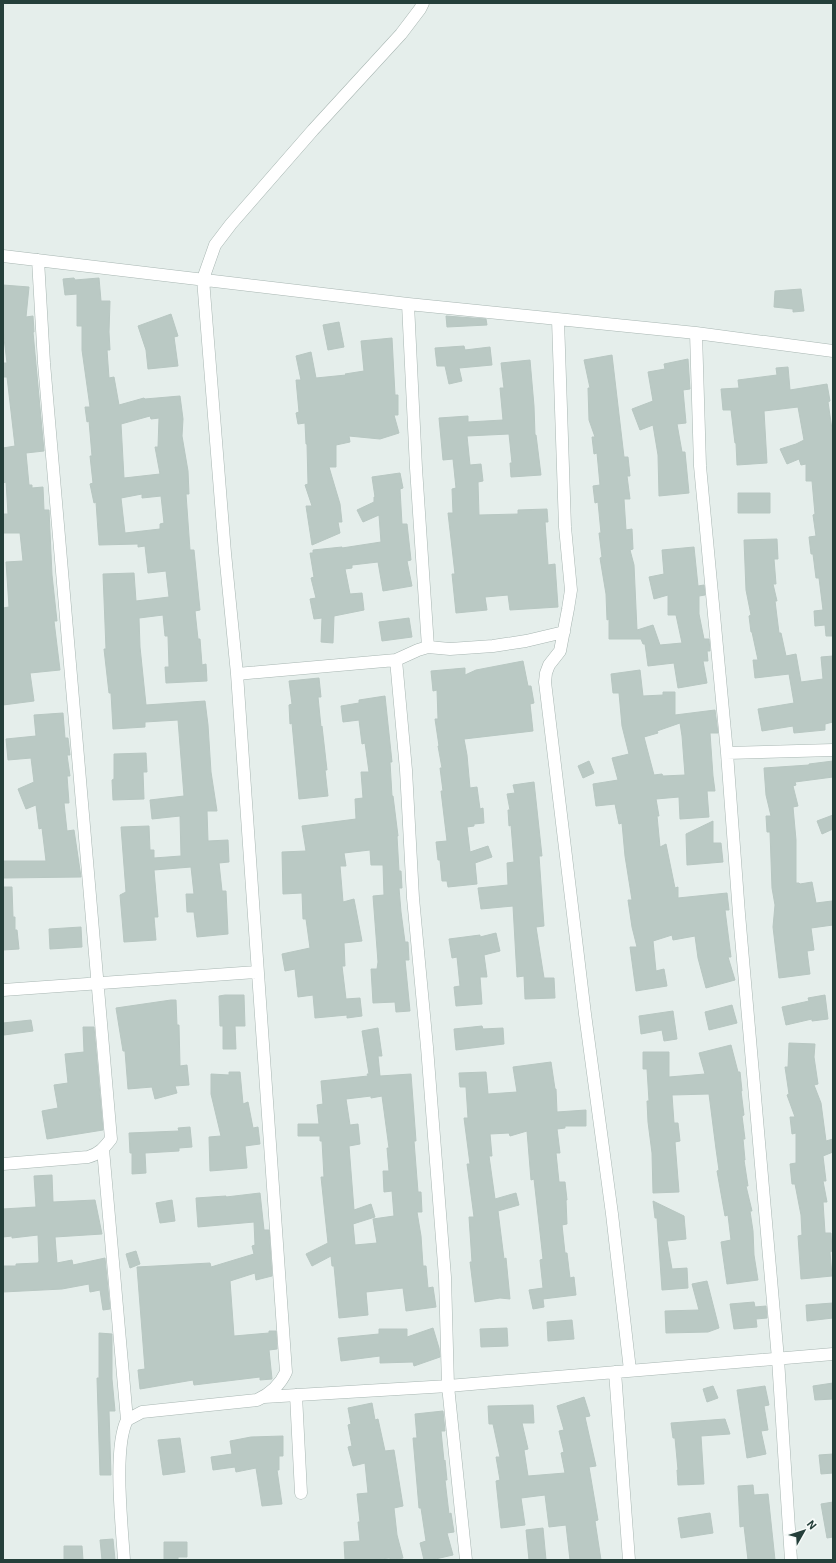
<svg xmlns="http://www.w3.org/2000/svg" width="836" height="1563" viewBox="0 0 836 1563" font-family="Roboto,sans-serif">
<rect width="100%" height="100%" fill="#e5eeeb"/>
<path fill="#bac9c4" stroke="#b8c7c2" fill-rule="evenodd" d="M74 278 75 280 99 278 101 301H110L109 332 110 350H107L109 378 114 377 119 405 144 398 145 399 180 396 183 419 182 436 188 471 189 494H186L190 550H194L200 610 195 611 198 639H200L202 665 206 664 207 681 166 683 165 667H169L168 636H165L163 615 139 618 140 647 146 705 205 701 208 725 211 772 217 811H207L208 841 228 840 229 862 219 863 222 891H226L228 934 197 937 194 912H187L186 894H194L191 867 154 870 158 917H154L156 940 124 942 120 895 126 892 121 827 149 826 150 850H154V858L181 856 180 816 152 819 150 800 184 796 178 720 145 722V727L113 729 111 693H109L104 649H106L103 574 134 573 136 601 169 597 166 571 148 573 145 546 138 547V544L99 545 96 502 94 503 90 484 93 483 90 456H92L89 421 87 422 85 407H90L82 350V326H77V294L65 295 63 279ZM150 416 151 419 159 418 158 447H155L160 474 124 478 121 424ZM142 494V498L161 496 164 523 160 524V529L125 533 121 498Z
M3 285 29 287 26 317 33 316 34 332H33L44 451 26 453 29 485H32V488L43 487 44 510H49L52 575 57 621H54L60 670 30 673 34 701 3 705V608L9 607 6 562 23 561 20 533H3V514H8L6 482 3 483V448L15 446 7 377H3V363H7L3 330Z
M801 289 804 311 793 312V309L774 307 775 291Z
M171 314 178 336 174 337 178 366 148 369 146 350 138 326Z
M446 316 486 319 487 325 447 327Z
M339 322 344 347 328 350 323 325Z
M392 338 395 395H398V415H394L399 433 380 439 349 436 350 442 336 445V467H329L340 504 342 522H338L340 533 312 545 306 506H312L305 485 308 484 307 444H306L305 423 298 424 296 413 299 412 296 380H301L296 356 311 352 316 378 346 375 345 374 364 371 361 341Z
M464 346 465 350 490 347 492 365 459 368 462 381 449 384 445 366H437L435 348Z
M612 355 624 457H628L630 476H627L630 499H624L626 530 632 529 633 549 630 550 634 565 637 630 653 625 660 645 682 643 676 615H668V595L654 599 649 577 664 574 662 550 694 547 698 586 704 585 705 595 699 596V614L704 639H709L710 651H707L708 661H703L707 683 678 688 674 663 648 666 645 644H643L641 639H609V619L607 620 606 594 600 558 602 557 599 533H601L598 502 595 503 593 486 600 485 597 453 594 454 592 437H595L589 420 588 388H590L584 360Z
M688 359 690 389 683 390 686 423 677 424 682 452H685L689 493 659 496 658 455 653 425 640 430 632 409 653 401 648 372 665 369 664 364Z
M530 360 534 406 535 435H536L541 475 511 477 510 463H512L509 434 467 436 470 465 481 464 483 481 478 482 479 515 518 514V510L547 509 548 522H545L548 565 555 564 558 607 510 610 508 595 485 597 487 610 456 613 452 574H455L448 513H453L452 489 456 488 453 459 443 460 439 418 468 416V422L503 420 500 388H504L501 363Z
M788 367 790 390 827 384 830 401 828 402 833 436V636H826L825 625 815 626 814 611 823 610 819 578H816L813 554H811L809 537 816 536 813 515 815 514 812 481H806V464L801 465 799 459 787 464 780 449 796 444 804 440 798 407 764 411 767 463 737 465 736 443H735L731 410H723L721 389 739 388 738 380 777 375 776 368Z
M400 473 403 488 400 489 402 524H407L411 560 407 561 412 586 383 591 378 562 352 565V568L345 569 350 594 362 593 364 610 334 616 333 643 321 642 322 618 314 619 310 599 316 598 311 578 314 577 310 553H313V550L342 547V548L381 542 379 515 363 522 357 510 374 502V497H375L372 477Z
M738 493H770V513H738Z
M777 539 778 559H774L776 584H773L777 601H775L779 633H781L786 656 796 654 801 682 823 679 821 657 833 656V722L825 724V730L794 733 793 726 762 731 758 709 794 703 789 674 755 678 753 660H758L752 632H751L749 616 751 615 746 590 744 540Z
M409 618 412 637 382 641 379 622Z
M523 661 528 686H531L534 703 530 704 533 731 464 739 467 755 470 788 477 787 480 809 483 808 484 823 474 824V826L467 827 470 852 488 846 492 857 475 863 477 884 448 887 447 881H442L440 860H438L436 842 447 841 441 791H443L440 768H442L438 746H439L435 719H438L437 690 433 691 431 671 465 668V675L476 670Z
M640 670 643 696 663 695V692H675V715L715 710 718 733H710L713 776 715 791H707L709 817 680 819 679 797 656 799 659 816H657L660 847 666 844 675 888 678 887V898L727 893 729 910H725L731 957H728L735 980 706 988 698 958 695 936 673 940 672 935 653 941 656 971 664 969 667 986 636 991 630 947H637L632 927 628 900H632L625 856 622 823 619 824 615 804 596 806 593 784 618 780 612 758 629 754 622 726 619 693H613L611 674ZM680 723 682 736 685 775 663 776 662 774 654 775 644 737 658 733 657 731Z
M319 678 321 697H318L321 727 322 726 327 770H325L328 796 299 799 292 723 290 724 289 705 292 704 289 681Z
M385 696 392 762H390L392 796H393L398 836H397L399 871H401L402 888H399L401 912 405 942H408L409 960H405L410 1011 396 1012 395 1002 373 1003 371 969H377L378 962 373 896 384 895 383 865H371L370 850 344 853 346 866H340L343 902 354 899 362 941 344 943 345 966H342L346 999 360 998 362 1016 347 1018V1015L315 1018 313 995 298 997 295 969 285 971 282 954 310 948 306 919H303L302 893 283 894 282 852 306 851 302 826 356 819 355 799 363 798 361 772H369L365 743 362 744 359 720 343 722 341 706 359 703V700Z
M63 713 65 738H68L70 755H67L70 776H67L69 803H64L67 831 74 830 81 877 3 878V861H46L42 828 39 829 36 805 26 809 18 789 34 782 31 758 8 760 6 739 36 736 34 715Z
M146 753 147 772H143L144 799 113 800 112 780 114 779V754Z
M589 761 594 773 583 778 578 766Z
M833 761V777L795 782 796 785 793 786 798 806 793 807 796 840V883H799L800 884 812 882 816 903 832 901 833 925 811 928 814 950 807 951 810 974 779 978 773 927 775 905 772 888 770 832H767L766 816H771L766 795 764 768 809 765V764Z
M534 782 542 856H539L544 926 536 927 544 978H554L555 998 525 999 524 976 517 977 513 906 481 909 478 888 508 885 507 863 514 862 511 825 509 826 508 810H510L507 794 515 793 513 785Z
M833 815V829L822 834 817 821Z
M713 821V843H721L723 862 687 865 686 834Z
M3 887H12L13 917H15V930H17L19 949 3 950Z
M81 927 82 947 50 949 49 929Z
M496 933 500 951 484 955 487 977H480L482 1004 456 1006 454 987 460 986 457 957 452 958 449 939 480 935V937Z
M225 995H244L245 1026H235L236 1049H223V1026H220L219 996Z
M825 995 828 1019 812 1021V1019L786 1025 782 1007 809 1001 808 998Z
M171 1000H176L177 1025H179L180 1066 187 1065 189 1085 175 1086 177 1093 155 1099 152 1087 128 1089 125 1051H123L116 1008Z
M732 1005 737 1023 709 1030 705 1012Z
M673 1011 677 1039 664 1041 662 1030 641 1034 639 1016Z
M31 1020 33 1031 4 1035 3 1023Z
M482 1026 483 1029 503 1028 504 1044 456 1050 454 1029Z
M83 1027H94L103 1130 47 1139 42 1111 58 1108 54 1085 68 1083 65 1054 84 1052Z
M378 1028 382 1056H378L380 1076 411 1074 416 1141H414L418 1192H421L422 1212H417L421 1236 423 1266H426L428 1288 433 1287 436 1307 406 1311 403 1288 366 1292 368 1315 339 1318 334 1266H332L331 1256 312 1266 306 1254 328 1243 321 1177H324L322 1141H320V1136H298V1124H319L317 1105 323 1104 321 1081 368 1076 367 1074H369L362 1031ZM371 1096V1098L382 1096 389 1148H387L389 1171H383L384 1192 392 1191 394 1216 373 1219 377 1243 355 1245 353 1224 375 1217 371 1204 354 1210 349 1146 360 1144 358 1124 350 1125 346 1099Z
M789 1043 815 1044 814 1057 818 1084 814 1085 821 1103 826 1141 833 1139V1152L823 1156 826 1181H823L827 1202H823L825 1233H831L832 1251 830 1252 832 1276 801 1279 798 1236 802 1235 801 1215 795 1184H792L790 1164 796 1163V1133L792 1134 790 1117H795L787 1095 789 1094 785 1067H788Z
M731 1045 738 1072H740L742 1091H741L744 1115 742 1116 745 1139H743L745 1160H744L748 1186H746L752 1211H750L753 1231 754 1255 758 1280 727 1284 721 1242 731 1240 728 1215 725 1216 717 1171 719 1170 716 1149 709 1094 672 1095 674 1123H678L680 1141 675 1142 679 1192 653 1193 652 1153 648 1122 647 1101H649L647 1069H643V1052H669V1077L705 1074 699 1053Z
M551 1062 555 1089H556L557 1112 586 1110V1126H565V1128L557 1129 560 1153H556L559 1182H565L567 1200H566L567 1224 562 1225 565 1253H567L570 1278 574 1277 576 1295 543 1299 544 1307 533 1309 529 1290 543 1288 540 1260 543 1259 534 1179 531 1180 527 1131 510 1136 509 1133 490 1134 492 1156H489L495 1199 516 1193 519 1205 498 1211 504 1259 506 1258 510 1299 500 1298 475 1302 470 1262H472L469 1217H474L467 1164H470L464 1118H468L466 1087H460L459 1073 486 1072 488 1094 517 1092 513 1067Z
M229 1072H240L243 1104 248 1102 253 1128 258 1127 260 1144 245 1146 247 1168 210 1171 209 1137 221 1136 211 1094V1074L229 1075Z
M190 1127 192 1147 179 1148V1151L145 1153 146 1173 132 1174V1153H130L129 1133 179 1131 178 1128Z
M52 1175 53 1202 95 1200 102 1234 55 1237 57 1263 72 1260 73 1265 105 1258 110 1309 103 1310 100 1290 90 1292 89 1284 62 1289 3 1292V1266H16V1264L38 1263 39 1261 38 1235 12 1238V1236L3 1237V1209L36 1207 34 1176Z
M260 1193 264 1230H269L272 1276 256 1280 255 1273 230 1281 234 1336 269 1333V1331H276L277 1349 269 1350 272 1379 260 1380V1377L194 1385 193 1380 140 1389 138 1370 145 1369 137 1267 210 1263 211 1267 254 1254 252 1246 255 1245 254 1222 198 1227 196 1198 226 1196V1197Z
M172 1200 175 1221 160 1223 156 1203Z
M653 1201 684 1216 686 1239 667 1241 672 1269 687 1268 688 1288 662 1290 657 1218H655Z
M136 1251 140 1264 130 1268 126 1254Z
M707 1281 719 1328 708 1332 666 1333 665 1311 699 1310 692 1284Z
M754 1302 755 1307 766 1306 767 1318 756 1319 757 1327 734 1329 730 1304Z
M833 1303V1318L807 1321 806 1305Z
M572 1320 574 1339 548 1341 547 1322Z
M433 1328 439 1348 440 1357 414 1366 413 1362 380 1363V1356L341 1361 338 1338 379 1334V1329H407V1337Z
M507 1328 508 1346 481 1347 480 1329Z
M99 1333 112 1334V1379L115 1411H109L111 1475H100L97 1378H99Z
M833 1383V1399L815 1400 813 1386Z
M713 1386 718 1398 707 1402 703 1389Z
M765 1386 769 1405 764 1406 768 1430 761 1431 766 1454 747 1458 737 1390Z
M584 1397 590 1416 585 1417 596 1466 589 1467 598 1520 595 1521 601 1560H570L566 1525 549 1527 545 1495 521 1498 525 1525 501 1528 496 1481 500 1480 496 1457H500L493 1424H489L488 1406 533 1405 534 1423H522L528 1449 524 1450 528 1476 565 1473 561 1453 564 1452 559 1431 564 1430 557 1406Z
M372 1403 375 1420 378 1419 385 1451 394 1450 403 1506 394 1508 397 1535 403 1558 393 1560H390V1558L370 1560H345L344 1542 360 1541 358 1522H360L357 1494 368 1493 365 1463 353 1466 348 1447 352 1446 348 1425 351 1424 348 1408Z
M443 1411 445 1431H441L444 1461 445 1460 447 1480H445L449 1514 451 1513 454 1532 447 1533 453 1555 431 1560H424L420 1543 426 1541 421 1508H419L413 1438H417L415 1414Z
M725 1419 730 1434 701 1436 704 1484 678 1485 677 1470H678L675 1438H673L671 1423Z
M283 1436V1456H279V1470H277L282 1504 262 1506 256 1468 236 1472 235 1467 213 1470 211 1457 232 1454 230 1441 251 1437Z
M180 1438 185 1472 163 1475 158 1440Z
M833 1454V1473L821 1474 819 1455Z
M753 1485 754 1495 768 1494 775 1560H748L744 1526 740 1527 738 1486Z
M833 1502V1537L827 1538 821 1504Z
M710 1513 713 1533 681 1538 678 1518Z
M543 1528 546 1560H529L526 1530Z
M113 1539 115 1560H102L100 1540Z
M164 1542H187V1557H178V1560H164Z
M64 1546H82L83 1560H64Z"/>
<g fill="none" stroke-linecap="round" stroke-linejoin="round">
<g stroke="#a8b6b2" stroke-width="13">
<path id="minor" d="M3 256 408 304 696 333 833 351
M408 304 416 468 428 647
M558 320 565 527 571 590 568 609 560 651 549 665 546 673 545 682 585 1014 612 1214 630 1370
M696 333 700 466 727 753 739 914 778 1359 791 1560
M396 660 406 770 413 898 427 1047 445 1277 448 1386 466 1560
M237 674 396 660 418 650 428 647 450 649 493 646 526 641 564 632
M727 753 833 750
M3 990 257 972
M103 1149 127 1420
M3 1164 88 1157C99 1154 104 1148 111 1139L44 363 38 260
M615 1372 629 1560
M296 1395 301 1493
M264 1397 448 1386 833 1354
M124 1560C122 1527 113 1448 127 1420L142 1412 257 1400C270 1394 280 1385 286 1372L237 674 225 553 203 279 215 245 231 224 313 130 401 34 420 9 423 3"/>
</g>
<use href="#minor" stroke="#fff" stroke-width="12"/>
</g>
<rect width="836" height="1563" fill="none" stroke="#253f3a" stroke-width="8"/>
<g transform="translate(804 1531) rotate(51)" stroke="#f6faf8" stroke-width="3" paint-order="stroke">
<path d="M0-3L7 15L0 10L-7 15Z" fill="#253f3a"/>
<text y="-6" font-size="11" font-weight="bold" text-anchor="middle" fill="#253f3a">N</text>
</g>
</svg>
